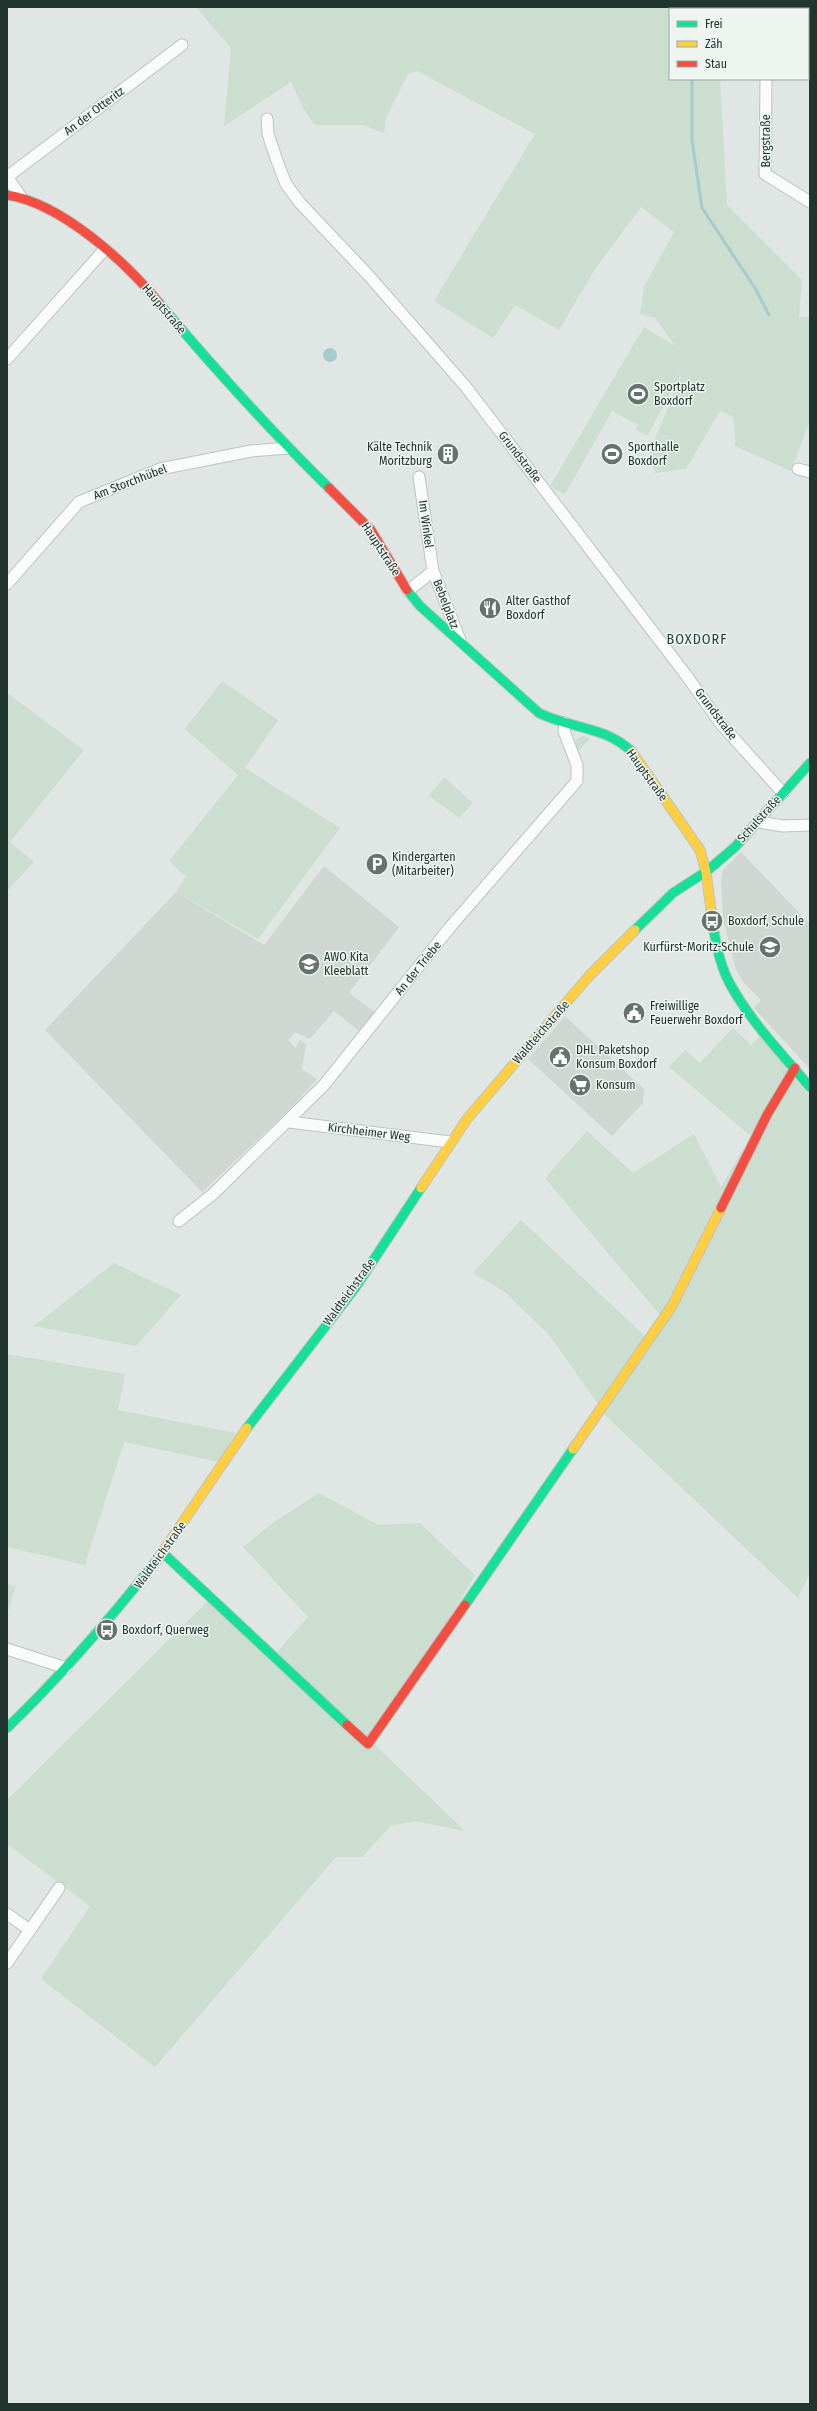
<svg xmlns="http://www.w3.org/2000/svg" width="817" height="2411" viewBox="0 0 817 2411" font-family="'Fira Sans Condensed',sans-serif">
<rect width="100%" height="100%" fill="#e0e6e3"/>
<path fill="#cfd7d3" d="M741 852 810 924V1069L754 1008 761 1000 744 983 736 970 723 919 721 880 723 870Z
M324 866 399 927 349 993 376 1013 359 1031 334 1011 310 1039 295 1032 288 1040 295 1048 300 1040 306 1044 302 1069 317 1079 287 1112 202 1192 45 1030 176 892 264 945Z
M565 1016 644 1089 643 1103 612 1136 528 1059Z"/>
<path fill="#cbded0" d="M196 7H684V9H670V79H720L727 205 802 280 799 317H810V421L791 471 735 446 734 417 720 411 686 469 655 473 649 454 681 376 679 368 680 376 647 436 636 429 638 425 612 411 565 494 550 486 644 327 675 346 655 318 640 314 644 287 674 232 641 207 595 269 559 330 515 305 493 338 434 301 535 134 417 71 408 74 386 118 384 133 363 125H315L303 108 291 82 224 126 231 48Z
M776 7H810V46L808 43V9H778Z
M222 681 278 720 245 768 340 828 258 939 176 892 186 877 169 861 238 775 185 729Z
M7 693 84 750 10 842 34 862 7 891Z
M583 736 590 738 578 752 574 745 575 740Z
M444 777 473 803 459 818 429 796Z
M733 1028 751 1045 760 1036 810 1096V1572L798 1598 607 1417 550 1336 505 1292 473 1273 521 1220 646 1337 660 1315 545 1178 587 1131 633 1173 694 1134 721 1187 751 1136 669 1067 685 1050 700 1063Z
M114 1263 181 1295 136 1346 34 1326Z
M7 1354 125 1374 118 1410 236 1433 219 1462 124 1442 85 1565 7 1547Z
M319 1493 378 1525 420 1523 475 1575 375 1745 465 1831 415 1821 391 1826 362 1857H336L155 2067 41 1979 90 1906 7 1844V1800L209 1600 277 1652 308 1617 243 1547 274 1522Z
M7 1584 16 1586 8 1611H7Z"/>
<path fill="#a4cccf" d="M323 355a7 7 0 1 1 14 0a7 7 0 1 1-14 0Z"/>
<g fill="none" stroke-linecap="round" stroke-linejoin="round">
<path stroke="#a4cccf" stroke-width="3" d="M692 79V140L702 208 755 288 769 315"/>
<g stroke="#bdc3c0" stroke-width="13">
<path id="street" d="M766 79 765 174 810 202
M267 119 268 134 277 161 286 184 300 203 370 277 466 387 686 675 721 724 783 793
M7 177 182 45
M7 177 21 197
M7 359 105 249
M798 469 810 472
M419 477 433 571
M7 584 79 502 160 469 251 451 288 448
M408 591 433 571 460 640
M758 822 783 826 810 825
M289 1122 450 1142
M179 1221 213 1194 324 1085 451 926 577 781V765L564 731 565 723
M7 1649 66 1668
M7 1914 30 1930 7 1963
M30 1930 59 1888"/>
</g>
<g stroke="#bdc3c0" stroke-width="11">
<path id="fast" d="M159 303C213 367 269 429 329 488
M407 590 420 606 539 713C571 729 606 726 632 752
M711 910C714 934 718 962 730 984 751 1022 782 1054 810 1087
M635 930 673 893 707 871 735 847 810 763
M247 1428 355 1288 421 1188
M163 1553 347 1725
M465 1605 573 1449
M7 1728C61 1676 110 1619 157 1560"/>
</g>
<g stroke="#bdc3c0" stroke-width="11">
<path id="slow" d="M632 752 700 850 706 872 711 910
M421 1188 467 1119 589 976 635 930
M573 1449 672 1306 721 1208
M157 1560 247 1428"/>
</g>
<g stroke="#bdc3c0" stroke-width="11">
<path id="jam" d="M7 195C61 203 126 262 159 303
M329 488 371 530 407 590
M721 1208 767 1115 795 1068
M347 1725 368 1744 465 1605"/>
</g>
<use href="#street" stroke="#fafbfb" stroke-width="11"/>
<use href="#fast" stroke="#16e098" stroke-width="9"/>
<use href="#slow" stroke="#ffcf43" stroke-width="9"/>
<use href="#jam" stroke="#f24e42" stroke-width="9"/>
</g>
<defs>
<g id="stadium-disc" transform="scale(1.15)"><circle r="9.5" fill="#64736e" stroke="#eef5f1"/><path d="M0-5a6.5 5 0 1 0 0 10a6.5 5 0 1 0 0-10ZM-3.5-1.8h7v3.6h-7Z" fill="#fff"/></g>
<g id="building-disc" transform="scale(1.15)"><circle r="9.5" fill="#64736e" stroke="#eef5f1"/><path d="M-4-6H4V6H1V3H-1V6H-4ZM-2.5-4.3h1.7v1.8h-1.7ZM.8-4.3h1.7v1.8H.8ZM-2.5-1h1.7V.8h-1.7ZM.8-1h1.7V.8H.8Z" fill="#fff"/></g>
<g id="restaurant-disc" transform="scale(1.15)"><circle r="9.5" fill="#64736e" stroke="#eef5f1"/><path d="M-5-6h1v4h1v-4h1v4h1v-4h1v5L-1.5 .5V6h-2V.5L-5-1ZM5-6V6H3V1.5H1.5Q1.5-4 5-6Z" fill="#fff"/></g>
<g id="parking-disc" transform="scale(1.15)"><circle r="9.5" fill="#64736e" stroke="#eef5f1"/><path d="M-3.5-5.5H1a3.5 3.5 0 0 1 0 7H-1V5.5H-3.5ZM-1-3.4V-.6H.8a1.4 1.4 0 0 0 0-2.8Z" fill="#fff"/></g>
<g id="bus-disc" transform="scale(1.15)"><circle r="9.5" fill="#64736e" stroke="#eef5f1"/><path d="M-5-6H5V4H4V6H2V4H-2V6H-4V4H-5ZM-3.5-4V0h7V-4ZM-3.5 1.2v1.5H-2V1.2ZM2 1.2v1.5H3.5V1.2Z" fill="#fff"/></g>
<g id="school-disc" transform="scale(1.15)"><circle r="9.5" fill="#64736e" stroke="#eef5f1"/><path d="M0-5L7-2L0 1L-7-2ZM-4 1L0 2.5L4 1V4Q0 6-4 4Z" fill="#fff"/></g>
<g id="civic-disc" transform="scale(1.15)"><circle r="9.5" fill="#64736e" stroke="#eef5f1"/><path d="M-.6-6.5H3V-4.5H.6V-3L4-1V1h2V6H-6V1h2V-1L-.6-3ZM-1.2 2.5V6h2.4V2.5Z" fill="#fff"/></g>
<g id="supermarket-disc" transform="scale(1.15)"><circle r="9.5" fill="#64736e" stroke="#eef5f1"/><path d="M-6-5.5h2.5l.6 2H6L4.5 2H-2.5L-4.4-4H-6ZM-1.5 3.2a1.3 1.3 0 1 0 .1 0ZM3 3.2a1.3 1.3 0 1 0 .1 0Z" fill="#fff"/></g>
</defs>
<g fill-rule="evenodd">
<use href="#stadium-disc" x="638" y="394"/>
<use href="#building-disc" x="448" y="454"/>
<use href="#stadium-disc" x="612" y="454"/>
<use href="#restaurant-disc" x="490" y="608"/>
<use href="#parking-disc" x="377" y="864"/>
<use href="#bus-disc" x="712" y="921"/>
<use href="#school-disc" x="770" y="947"/>
<use href="#school-disc" x="309" y="964"/>
<use href="#civic-disc" x="634" y="1013"/>
<use href="#civic-disc" x="560" y="1057"/>
<use href="#supermarket-disc" x="580" y="1085"/>
<use href="#bus-disc" x="107" y="1630"/>
</g>
<g text-anchor="middle" stroke-width="3" stroke-linejoin="round" paint-order="stroke">
<g font-size="12" fill="#21352f" stroke="#eef5f1">
<text transform="translate(94 111) rotate(-37)" y="4">An der Otteritz</text>
<text transform="translate(766 141) rotate(-90)" y="4">Bergstraße</text>
<text transform="translate(164 309) rotate(50)" y="4">Hauptstraße</text>
<text transform="translate(520 457) rotate(52)" y="4">Grundstraße</text>
<text transform="translate(130 482) rotate(-21)" y="4">Am Storchhübel</text>
<text transform="translate(426 524) rotate(82)" y="4">Im Winkel</text>
<text transform="translate(381 549) rotate(57)" y="4">Hauptstraße</text>
<text transform="translate(446 604) rotate(69)" y="4">Bebelplatz</text>
<text transform="translate(716 714) rotate(53)" y="4">Grundstraße</text>
<text transform="translate(647 775) rotate(54)" y="4">Hauptstraße</text>
<text transform="translate(759 819) rotate(-48)" y="4">Schulstraße</text>
<text transform="translate(418 968) rotate(-51)" y="4">An der Triebe</text>
<text transform="translate(541 1032) rotate(-49)" y="4">Waldteichstraße</text>
<text transform="translate(369 1132) rotate(7)" y="4">Kirchheimer Weg</text>
<text transform="translate(349 1292) rotate(-54)" y="4">Waldteichstraße</text>
<text transform="translate(160 1555) rotate(-54)" y="4">Waldteichstraße</text>
</g>
<g font-size="12" fill="#21352f" stroke="#eef5f1" text-anchor="start">
<text x="654" y="391">Sportplatz<tspan x="654" dy="14">Boxdorf</tspan></text>
<text x="432" y="451" text-anchor="end">Kälte Technik<tspan x="432" dy="14">Moritzburg</tspan></text>
<text x="628" y="451">Sporthalle<tspan x="628" dy="14">Boxdorf</tspan></text>
<text x="506" y="605">Alter Gasthof<tspan x="506" dy="14">Boxdorf</tspan></text>
<text x="392" y="861">Kindergarten<tspan x="392" dy="14">(Mitarbeiter)</tspan></text>
<text x="728" y="925">Boxdorf, Schule</text>
<text x="754" y="951" text-anchor="end">Kurfürst-Moritz-Schule</text>
<text x="324" y="961">AWO Kita<tspan x="324" dy="14">Kleeblatt</tspan></text>
<text x="650" y="1010">Freiwillige<tspan x="650" dy="14">Feuerwehr Boxdorf</tspan></text>
<text x="576" y="1054">DHL Paketshop<tspan x="576" dy="14">Konsum Boxdorf</tspan></text>
<text x="596" y="1089">Konsum</text>
<text x="122" y="1634">Boxdorf, Querweg</text>
</g>
<g font-size="14" letter-spacing="1" fill="#20453a" stroke="#eef5f1">
<text x="697" y="644">BOXDORF</text>
</g>
</g>
<rect width="817" height="2411" fill="none" stroke="#21352f" stroke-width="16"/>
<rect x="669" y="8" width="140" height="72" fill="#eef5f1" stroke="#9ca8a3"/>
<rect x="677" y="21" width="20" height="6" fill="#16e098" stroke="#9ca8a3"/>
<text x="705" y="28" font-size="12" fill="#21352f">Frei</text>
<rect x="677" y="41" width="20" height="6" fill="#ffcf43" stroke="#9ca8a3"/>
<text x="705" y="48" font-size="12" fill="#21352f">Zäh</text>
<rect x="677" y="61" width="20" height="6" fill="#f24e42" stroke="#9ca8a3"/>
<text x="705" y="68" font-size="12" fill="#21352f">Stau</text>
</svg>
